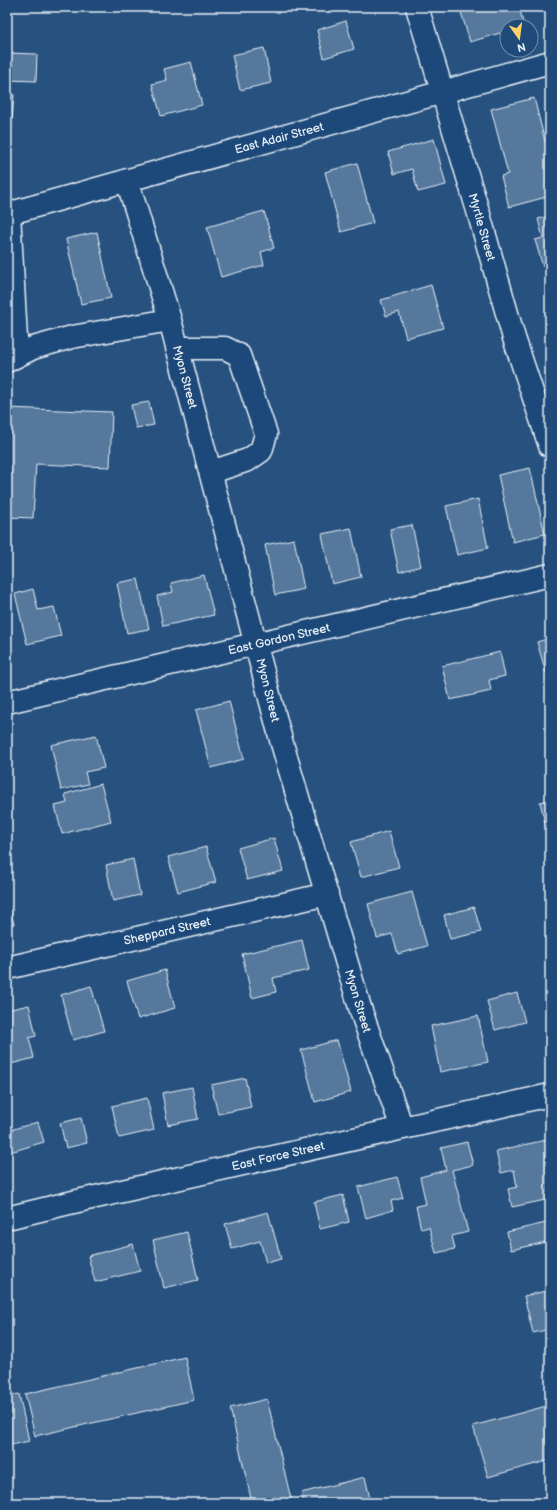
<svg xmlns="http://www.w3.org/2000/svg" width="557" height="1510" viewBox="0 0 557 1510" font-family="'Balsamiq Sans',sans-serif">
<rect width="100%" height="100%" fill="#27517f"/>
<filter id="ink" filterUnits="userSpaceOnUse"><feTurbulence type="fractalNoise" baseFrequency=".025" numOctaves="2"/><feDisplacementMap in="SourceGraphic" scale="8" xChannelSelector="R" yChannelSelector="G"/><feConvolveMatrix kernelMatrix="1 2 1 2 8 2 1 2 1" color-interpolation-filters="sRGB"/></filter>
<g filter="url(#ink)">
<path fill="#57789d" stroke="#e8f1f8" d="M478 7H519L524 26H507V31L470 42 461 12Z
M346 21 354 49 324 58 317 30Z
M264 48 271 83 240 90 232 55Z
M7 53 37 54 36 81 7 80Z
M191 62 202 105 161 116 152 84 167 80 164 69Z
M7 95H14L11 132H7Z
M534 98 550 161V196L509 207 501 176 508 174 491 109Z
M434 139 446 185 418 192 412 169 394 174 388 152Z
M357 163 373 223 341 232 325 172Z
M264 211 274 248 261 252 264 265 221 277 207 227Z
M550 216V265L543 267 535 240 543 238 538 219Z
M97 232 111 298 81 304 66 239Z
M431 285 443 328 406 338 399 312 386 316 381 300Z
M149 402 154 425 136 428 131 405Z
M7 408 112 412 110 467 36 464 33 518 7 517Z
M530 468 545 534 513 542 498 475Z
M478 499 488 548 457 555 446 506Z
M412 525 421 566 399 572 390 529Z
M351 528 361 577 332 584 322 534Z
M294 539 304 589 275 595 265 545Z
M204 575 214 615 163 626 157 596 173 592 171 583Z
M138 579 149 629 127 633 117 583Z
M33 589 38 610 54 607 61 636 27 644 15 594Z
M550 638V672L546 673 537 642Z
M500 652 505 676 489 680 491 691 450 700 442 666Z
M229 701 244 759 211 768 196 710Z
M96 735 104 768 85 772 88 784 61 790 51 745Z
M101 784 111 821 62 834 55 806 67 803 65 794Z
M550 800V830L547 831 540 802Z
M389 831 399 867 361 877 351 842Z
M274 838 283 871 247 880 238 848Z
M206 847 216 882 178 892 168 857Z
M133 859 140 895 113 901 106 865Z
M412 892 427 946 398 954 392 934 377 938 368 904Z
M7 900 14 924 7 926Z
M474 907 481 932 450 939 444 915Z
M302 940 309 970 273 978 276 992 252 998 242 954Z
M165 970 175 1008 138 1019 127 981Z
M91 986 104 1031 73 1040 61 995Z
M517 993 525 1022 495 1030 487 1001Z
M29 1005 36 1036 29 1038 34 1058 7 1065V1010Z
M478 1016 488 1062 440 1072 431 1026Z
M337 1040 351 1092 315 1102 301 1050Z
M245 1078 251 1107 218 1114 211 1085Z
M192 1087 198 1119 168 1125 162 1093Z
M147 1098 154 1130 119 1138 112 1106Z
M81 1118 87 1143 66 1148 60 1123Z
M38 1122 44 1142 7 1153V1131Z
M546 1140 550 1158V1199L512 1207 508 1189 517 1187 514 1170 501 1173 496 1151Z
M467 1142 473 1165 452 1170 468 1232 452 1236 455 1249 436 1253 429 1227 421 1229 416 1206 426 1204 420 1177 446 1170 441 1148Z
M397 1177 403 1198 391 1201 393 1210 366 1218 358 1187Z
M343 1195 349 1222 320 1229 314 1202Z
M268 1212 281 1259 266 1263 260 1241 232 1249 225 1224Z
M550 1222V1241L511 1250 507 1232Z
M187 1232 198 1280 164 1288 153 1240Z
M133 1244 140 1271 95 1282 88 1256Z
M550 1290V1329L533 1333 524 1296Z
M185 1357 194 1400 35 1436 25 1394Z
M19 1394 29 1441 7 1446V1397Z
M267 1399 292 1503H252L230 1408Z
M550 1405V1460L488 1477 473 1426Z
M365 1477 371 1503H304L301 1493Z"/>
<g fill="none" stroke-linecap="round" stroke-linejoin="round">
<g stroke="#e8f1f8" stroke-width="25">
<path id="minor" d="M417 7 478 211 514 338 550 446
M127 180 170 320 281 740 361 1011 402 1128
M9 213 17 356
M7 214 550 62
M177 348H225L239 355 266 434 261 451 248 460 211 472
M7 361 33 348 72 337 170 320
M7 702 550 575
M7 968 327 894
M7 1218 69 1203 550 1095"/>
</g>
<use href="#minor" stroke="#1f4a7a" stroke-width="22"/>
</g>
</g>
<g text-anchor="middle" stroke-width="3" stroke-linejoin="round" paint-order="stroke">
<g font-size="12" fill="#e8f1f8" stroke="#1f4a7a">
<text transform="translate(279 138) rotate(-15)" y="4">East Adair Street</text>
<text transform="translate(482 227) rotate(74)" y="4">Myrtle Street</text>
<text transform="translate(185 377) rotate(75)" y="4">Myon Street</text>
<text transform="translate(279 639) rotate(-13)" y="4">East Gordon Street</text>
<text transform="translate(268 690) rotate(76)" y="4">Myon Street</text>
<text transform="translate(167 931) rotate(-13)" y="4">Sheppard Street</text>
<text transform="translate(358 1001) rotate(73)" y="4">Myon Street</text>
<text transform="translate(278 1156) rotate(-13)" y="4">East Force Street</text>
</g>
</g>
<rect width="557" height="1510" fill="none" stroke="#1f4a7a" stroke-width="24"/>
<rect x="12" y="12" width="533" height="1486" fill="none" stroke="#e8f1f8" stroke-width="1.5" filter="url(#ink)"/>
<g transform="translate(519 38) rotate(166)"><circle r="19" fill="#1f4a7a" stroke="#6f8dac"/>
<path d="M0-3L7 15L0 10L-7 15Z" fill="#ffd166"/>
<text y="-6" font-size="11" font-weight="bold" text-anchor="middle" fill="#e8f1f8">N</text>
</g>
</svg>
